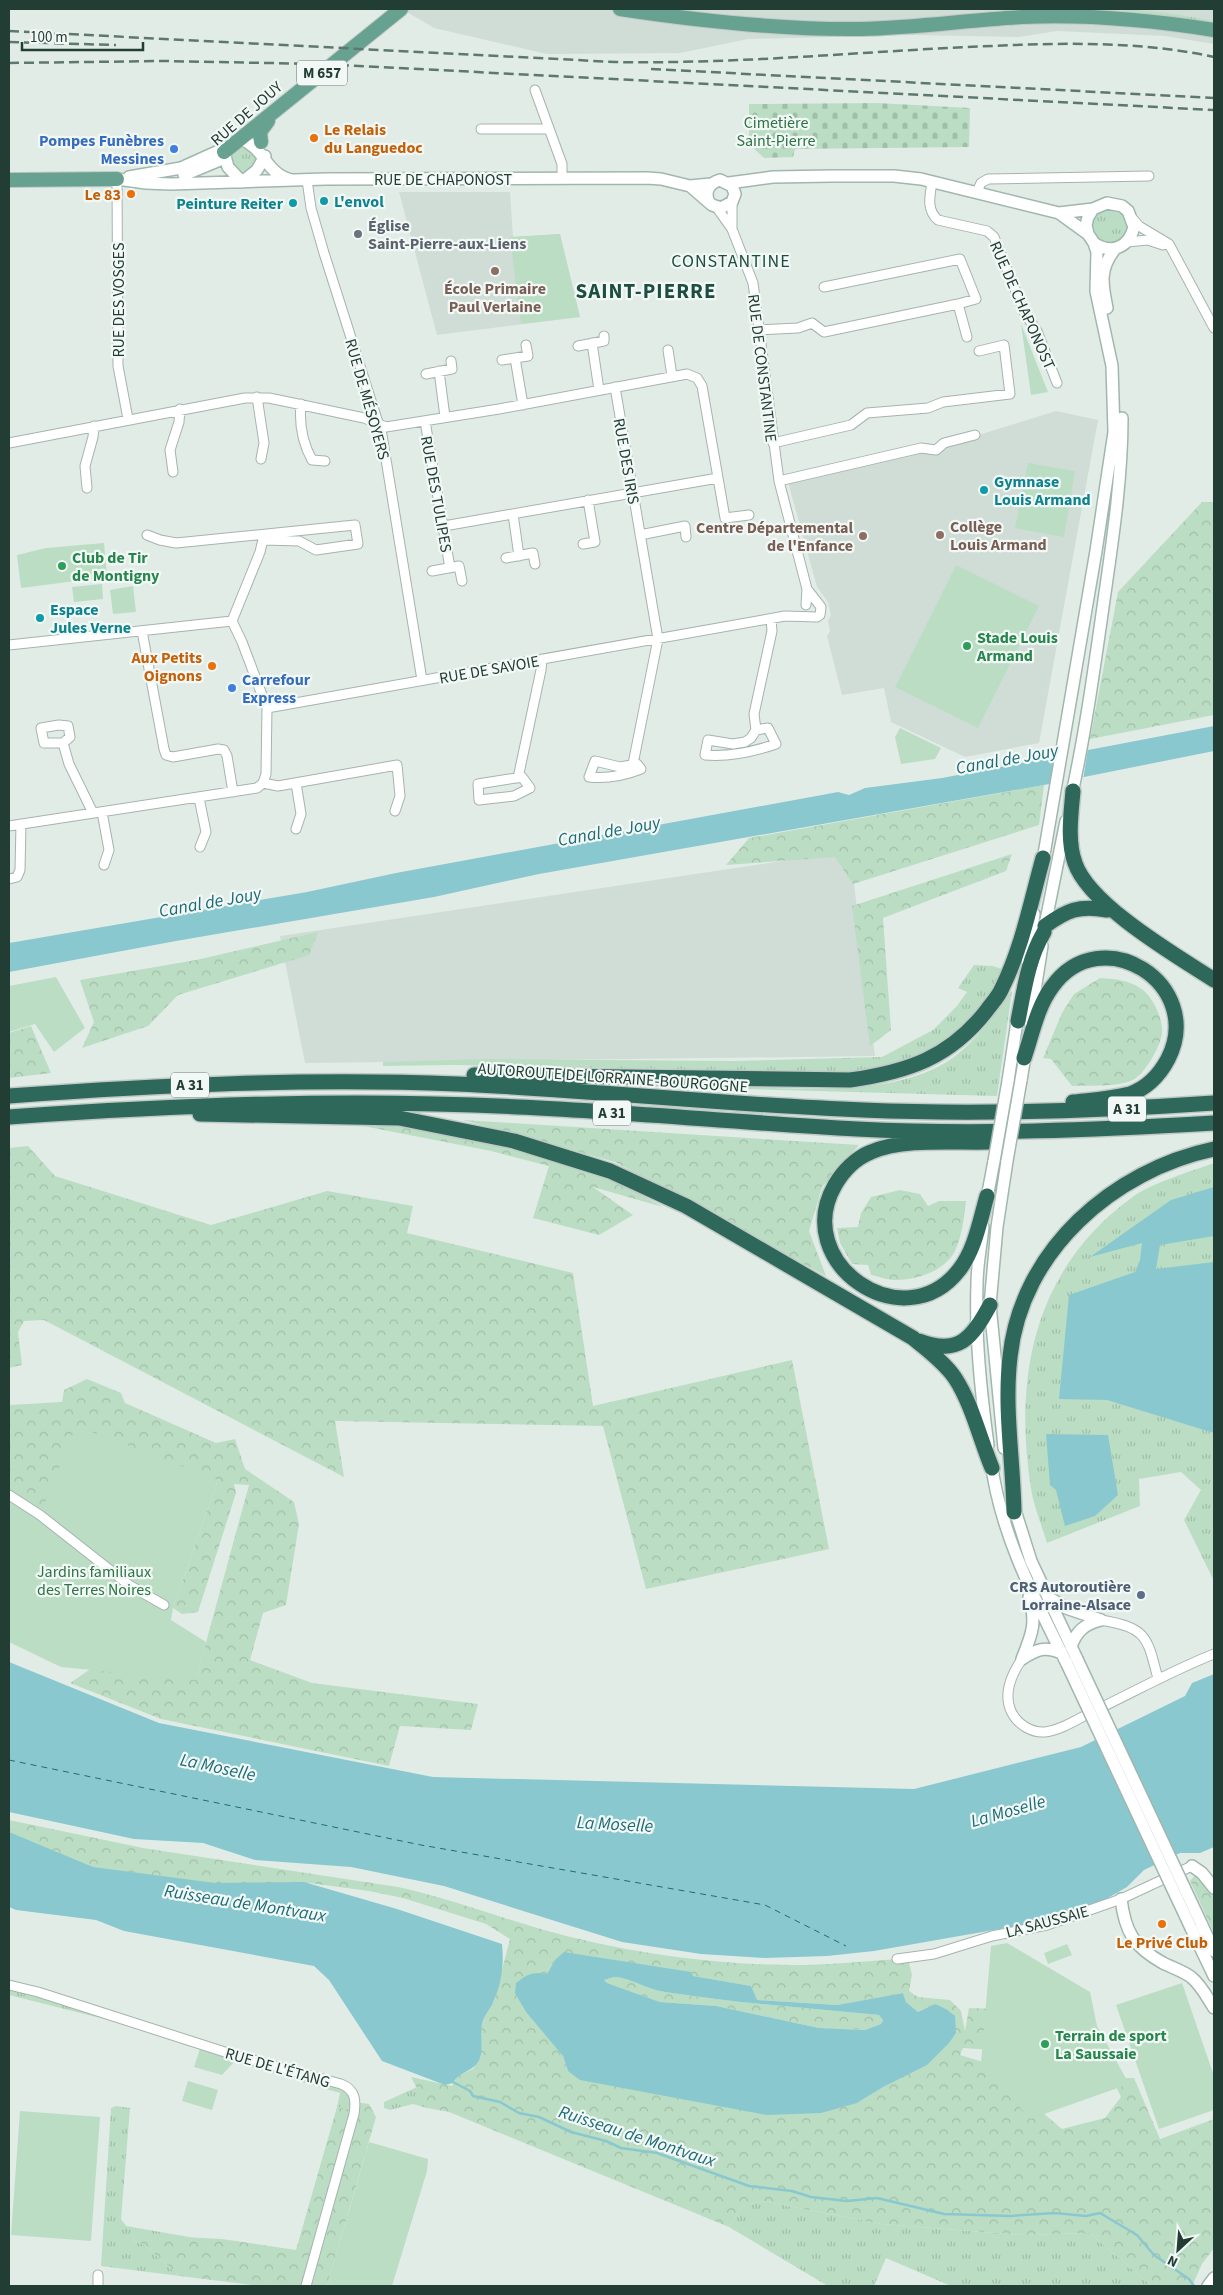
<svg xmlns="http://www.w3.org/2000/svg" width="1223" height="2295" viewBox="0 0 1223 2295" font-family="'Source Sans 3',sans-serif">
<defs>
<pattern id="grass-tufts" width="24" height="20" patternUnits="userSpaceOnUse" patternTransform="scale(1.25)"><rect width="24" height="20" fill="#bbddc3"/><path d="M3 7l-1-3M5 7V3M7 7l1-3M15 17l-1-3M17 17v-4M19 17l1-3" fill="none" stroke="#a0bfa8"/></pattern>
<pattern id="forest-crowns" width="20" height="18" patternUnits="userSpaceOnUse" patternTransform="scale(1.25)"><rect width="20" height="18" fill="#bbddc3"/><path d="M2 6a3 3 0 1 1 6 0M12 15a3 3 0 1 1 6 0" fill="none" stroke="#a0bfa8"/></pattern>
<pattern id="cemetery-stones" width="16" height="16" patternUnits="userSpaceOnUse" patternTransform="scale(1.25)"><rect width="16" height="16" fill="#bbddc3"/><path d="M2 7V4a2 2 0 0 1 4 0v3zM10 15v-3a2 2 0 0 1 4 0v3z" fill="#a0bfa8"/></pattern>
</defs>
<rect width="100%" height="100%" fill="#e2ece7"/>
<path fill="#d0dcd6" d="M402 9H1214V44L1165 36 1057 31 1019 37 911 35 748 39 680 53 547 54 434 28Z
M399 192H510L513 237 560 234 580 317 437 335Z
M1056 411 1098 420 1039 743 965 757 891 722 884 688 842 695 827 636 830 631 828 621 831 615 828 602 817 587 788 482 963 440Z
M850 851 875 1056 305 1063 280 936Z"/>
<path fill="url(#grass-tufts)" d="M1114 9C1148 9 1181 15 1214 21V24Z
M244 144 258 157 256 165 243 172 232 168 231 155Z
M1092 226a18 18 0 1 1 36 0a18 18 0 1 1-36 0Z
M974 965 993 966 1002 969C983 1016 939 1054 890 1067 874 1071 856 1071 840 1072L454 1065 383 1066V1062L487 1059 732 1061 882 1057 933 1030 957 1006 967 992 958 988Z
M1012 991 997 1096 707 1088 708 1085C779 1087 882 1100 945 1063 973 1046 993 1016 1012 991Z
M1214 1163V1581L1184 1520 1201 1490 1181 1472 1139 1479 1140 1506 1047 1543C1042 1526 1034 1507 1031 1489 1013 1374 1035 1267 1134 1196 1152 1183 1192 1171 1214 1163Z
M9 1985 121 2018 120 2023 9 1995Z
M237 2056 347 2087 355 2110 337 2107 340 2093 244 2065 235 2061Z
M417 2087 427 2108 413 2104 390 2110 384 2108V2102Z
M116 2106 130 2108 121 2219 126 2226 195 2238 135 2236 133 2242 143 2244 180 2276 101 2266 111 2108Z
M762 2201 882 2224 1022 2235 1090 2233 1152 2286H951L886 2258 874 2286H828L729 2227 742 2206Z"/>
<path fill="url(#forest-crowns)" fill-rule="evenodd" d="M1202 502H1214V715L1090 739 1118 592Z
M1044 785 1039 825 853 884 835 857 726 865 749 838Z
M1012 854 1006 871 883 918 891 1030 870 1046 852 906Z
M318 932 309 955 178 995 148 1026 82 1048 94 1022 80 980 196 960Z
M1100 978C1115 979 1128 980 1140 988 1152 995 1161 1015 1162 1028 1164 1041 1147 1070 1136 1078 1122 1088 1089 1085 1072 1086L1051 1059 1043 1058 1062 1013 1074 994Z
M31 1026 51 1073 9 1078V1033Z
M463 1120 859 1145 822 1187 809 1231 826 1276 615 1162Z
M353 1124 407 1126 507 1144 609 1177 663 1207 593 1187 633 1215 599 1235 533 1218 549 1166 491 1151Z
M28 1146 55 1176 211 1225 327 1191 413 1206 407 1233 573 1273 593 1406 792 1360 829 1549 646 1589 603 1426 335 1421 344 1477 44 1320 24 1321 18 1332 22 1365 9 1368V1148Z
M900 1190 920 1194 928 1206 939 1201H966C964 1218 962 1236 955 1251 944 1272 916 1280 894 1280 887 1280 878 1276 871 1275L868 1265 852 1264 840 1243 837 1228 858 1227 861 1213 871 1197Z
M87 1379 121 1393 125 1403 216 1443 235 1439 245 1469 294 1502 299 1524 286 1605 263 1613 250 1660 312 1683 478 1704 471 1730 400 1726 389 1766 161 1719 70 1683 92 1668 196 1679 249 1485 234 1484 236 1493 198 1612 182 1614 173 1608 218 1480 41 1513 9 1495V1405L62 1402 64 1390Z
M9 1820 143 1848 398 1887C448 1898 495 1916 544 1930 628 1953 719 1966 806 1965 836 1964 867 1961 897 1959L909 1963 912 1975 909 1991 918 1997 950 2000 961 2011 965 2031 969 2008 996 2009 991 2050 963 2048 960 2055 983 2062 1062 2129 1105 2118 1121 2097 1112 2078H1134L1160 2139 1214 2119V2248L1202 2264 1192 2286H1152L1090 2233 1022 2235 882 2224 762 2201 742 2206 729 2227 449 2112 427 2108 411 2077 452 2086 457 2076 473 2069 481 2057 479 2036 484 2016 494 2001 510 1939 486 1924 403 1898 369 1891 309 1883 233 1897 109 1889 9 1839ZM555 1960 692 1976 751 1986 756 2000 837 2005 903 1993 906 2002 918 2012 935 2004 885 2086 857 2103 568 2071 563 2056 550 2038 547 1974Z
M1196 1874 1214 1875V1933L1190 1881Z
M614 1977C632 1978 648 1990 665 1992 736 2003 808 2008 879 2015L883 2019 881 2024 865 2030 819 2028 716 2006 660 2002 607 1983 604 1980Z
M355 2102 369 2104 376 2117 327 2286H261L180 2276 143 2244 133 2242 135 2236 143 2235 222 2239 296 2250 337 2107 354 2110Z"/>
<path fill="url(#cemetery-stones)" d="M877 103 970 108 969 147 795 149 793 157 764 158 749 144V104Z"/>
<path fill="#bbddc3" d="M560 234 580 317 521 324 510 237Z
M1021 324 1048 392 1031 395Z
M1028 463 1075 471 1064 537 1015 528Z
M104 543 107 577 21 588 17 555 46 548Z
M956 565 1039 606 978 728 895 687Z
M102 584 103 599 74 602 72 587Z
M133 586 136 612 113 614 110 590Z
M900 728 941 748 935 759 901 764 895 737Z
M56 977 85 1028 54 1052 35 1024 9 1032V986Z
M76 1426 218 1480 173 1608 171 1620 206 1642 196 1680 61 1667 9 1642V1501L21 1508 41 1513Z
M1007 1943 1090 1992 1097 2026 1129 2084 1030 2119 981 2063 991 1946Z
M1067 1944 1072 1955 1048 1964 1044 1953Z
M1182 1983 1214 2076V2110L1159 2129 1116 2005Z
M200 2049 235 2061 222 2075 194 2067Z
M188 2081 218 2090 212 2110 182 2101Z
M20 2111 100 2117 91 2241 11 2235Z
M369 2142 428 2159 427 2171 392 2286H327Z"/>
<path fill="#8ac8d0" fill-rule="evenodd" d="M1214 726V751L1044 785 539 874 434 897 176 941 9 972V943L307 892 396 873 838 792 849 795 865 788 942 778Z
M1214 1187V1236L1160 1245 1156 1269 1214 1262V1433L1107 1400 1059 1399 1069 1295 1135 1272 1140 1260 1142 1243 1090 1257 1171 1200Z
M1046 1434 1108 1435 1118 1495 1095 1516 1065 1526 1056 1490 1050 1485Z
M9 1662 159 1723 433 1777 914 1789 1081 1747 1185 1696 1192 1683 1214 1674V1847L1200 1853H1180L1144 1870 1127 1887 1106 1899 1034 1923 874 1951 827 1956 765 1958 701 1954 622 1942 444 1886 351 1867 255 1860 203 1843 134 1839 9 1812Z
M9 1832 93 1867 215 1883 304 1882 397 1909 502 1944C504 1963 502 1982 494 2000 491 2009 484 2014 482 2024 480 2034 483 2052 480 2058 475 2072 459 2071 453 2083L445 2085 382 2061 329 1980 314 1966 124 1931 96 1920 16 1910 9 1907Z
M564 1952 691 1972 693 1976 751 1986 757 2000 837 2005 903 1993 906 2002 918 2012 935 2004 946 2009 955 2016 956 2033 949 2043 927 2065 885 2086 857 2103 821 2113 767 2115 580 2080 568 2071 563 2056 526 2012 515 1993 516 1983C527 1974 533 1971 547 1974L555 1960ZM614 1977C632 1978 648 1990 665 1992 736 2003 807 2008 879 2015L883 2020 881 2024 865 2030 819 2028 716 2006 660 2002 607 1983 604 1980Z"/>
<path fill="#e2ece7" d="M1088 748 1083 780 1050 786 1056 754Z"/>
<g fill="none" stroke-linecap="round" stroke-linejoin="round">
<path stroke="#8ac8d0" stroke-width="2.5" d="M451 2081 470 2091 473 2096 500 2102 519 2113 539 2117 571 2132 606 2141 621 2148 657 2153 749 2186 792 2191 811 2197 847 2201 877 2198 944 2214 1010 2216 1055 2213 1086 2216 1100 2213 1137 2235 1154 2255 1189 2279 1194 2286"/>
<path stroke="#1d6c78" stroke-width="1" stroke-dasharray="6 5" stroke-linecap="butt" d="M9 1760 421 1845 765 1905 846 1946"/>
<g stroke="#a5b4ae" stroke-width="11">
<path id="street" d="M535 90 562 164V178
M481 129H548
M117 179 118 366 128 419
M307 180 311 208 324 253 382 435 422 680
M932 182C930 195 926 210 938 220L987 231 994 237 1025 314 1037 331 1057 383
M977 192 981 183 988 179 1149 176
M717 208 732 229 753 283 779 481 807 589 806 605
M1132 218 1139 226 1169 244 1214 328
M732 229V202
M1127 242 1148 240 1163 245
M824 287 960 259 976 299 958 304 967 337
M759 330 798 328 812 323 824 332 958 304
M592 343 599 390
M578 346 604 341V336
M668 350 672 376
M515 358 523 405
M502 360 528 356 526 345
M439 371 445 417
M426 374 452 369 451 361
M615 387 658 639 633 764
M257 397 264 443 261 459
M301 404C299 424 302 442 312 460L325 461
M425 421 450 568
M9 443 245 398H269L293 403 364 418 386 427 499 409 687 374 697 378 702 386 725 518 749 515
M773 443 851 425 867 413 928 408 943 402 1010 394 1004 345 979 351
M173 472 170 450 179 422 180 409
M779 481 921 448 936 450 944 443 975 435
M87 488 85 466 93 437 94 426
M513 514 519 556
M444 526 718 478
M147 535 160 540 176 543 355 525 358 544 316 550 299 541 264 540
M640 535 685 526 686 537
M583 544 595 542 588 500
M506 558 533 553 535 564
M432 571 459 566 462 581
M232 621 260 552 264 535
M142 631 164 749 166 755 173 757 218 749 224 750 227 756 233 792
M9 645 232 621 242 642 267 708
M59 725 68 726 70 737 63 743H44L41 728Z
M756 730 768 728 776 744C753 752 730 757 705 755L708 740 733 744 745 742 751 738 756 730 754 714 772 631 771 619
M63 743 69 764 93 813
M595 761 620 767 637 764 641 769C623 776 607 779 589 777Z
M522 777 530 788 514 796 479 800 478 784Z
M518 778 541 670 542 659
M263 783 278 786 397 765 400 796 395 811
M199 798 206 832 200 847
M102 812 109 850 104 865
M9 826 257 788 263 783 266 774 267 708 785 616 817 617 820 615 821 607 807 589
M296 829 301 814 296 783
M9 879 17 877 20 870 21 824
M9 1495 40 1515 129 1585 164 1605
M1101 1620C1147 1628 1147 1636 1158 1679
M1022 1659C1011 1675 1003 1693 1011 1711 1017 1724 1031 1733 1045 1732 1062 1730 1079 1718 1094 1711 1134 1692 1173 1670 1214 1654
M897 1959 934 1954 992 1936 1047 1925 1121 1899 1192 1866
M9 1985 38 1992 231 2054 341 2084C356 2090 356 2101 354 2114L306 2286
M98 2286V2275"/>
</g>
<g stroke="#a0b7ae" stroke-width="14">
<path id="secondary" d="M241 139C265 148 265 173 291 180
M224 152 228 167 242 182
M184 175 220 160 224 152
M129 177 181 168 232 145
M117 179 146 183 171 184 326 179 647 178 661 179 690 186 711 184
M242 182 257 170 265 156
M729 183 773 177 832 176H894L921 179 1059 213 1088 234
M690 186 712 205 721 208 732 202 735 194 732 186 720 180C709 183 704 192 709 202
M1059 213 1093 209
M1107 308C1102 284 1099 269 1115 249
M1071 798C1085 735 1094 670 1103 607 1112 544 1122 481 1122 418
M1042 866 1096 551 1114 432 1112 366 1096 291 1097 252 1094 243 1088 234 1086 225 1088 217 1093 209 1107 203 1122 206 1128 211 1134 227C1129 247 1112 255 1094 243
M1044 930 1066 821
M1027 960 1034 914
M1030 1022 1042 946
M1021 1080 1026 1050
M1008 1081 1018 1015
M986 1203 994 1161
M983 1227C981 1246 977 1265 977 1284 975 1338 981 1392 988 1445
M1004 1448 990 1305 997 1227 1007 1161
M991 1461C1000 1534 1035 1599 1067 1664
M1013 1504 1031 1561 1077 1659
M1048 1597 1066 1608 1101 1620
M1071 1647C1076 1631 1085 1624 1101 1620
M1022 1659C1032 1634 1037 1623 1029 1597
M1022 1659C1037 1649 1045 1646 1061 1653
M1192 1866 1202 1873 1214 1888
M1121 1899C1125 1932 1134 1947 1163 1963 1173 1968 1183 1971 1191 1977 1201 1985 1207 1997 1214 2008
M1201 1923 1214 1951
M1191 1928 1214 1976
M1208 2286 1214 2278"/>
</g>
<g stroke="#c1c9c6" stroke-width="16">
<path id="primary" d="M620 9C700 21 780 30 861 29 915 28 968 20 1022 17 1087 14 1151 20 1214 30
M261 142 260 132 268 121
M224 152 401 9
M9 180 117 179"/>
</g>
<g stroke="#c1c9c6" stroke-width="18">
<path id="highway" d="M1073 791C1071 814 1067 841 1075 863 1089 905 1177 956 1214 980
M1045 926C1067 910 1079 905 1107 910
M1018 1021C1024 991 1028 959 1044 932
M1024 1058C1032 1035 1037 1007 1052 987 1101 918 1206 984 1168 1059 1160 1074 1147 1088 1130 1094 1111 1099 1092 1100 1073 1102
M474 1075 850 1080C907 1072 950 1058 987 1010 992 1003 999 996 1002 988 1022 948 1031 901 1043 858
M9 1096C158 1085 308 1078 457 1084 593 1090 727 1105 863 1110 980 1115 1097 1111 1214 1103
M200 1114 399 1118 514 1141 610 1171 686 1206 913 1338C927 1350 944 1362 955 1378 972 1404 980 1439 992 1468
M9 1117C178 1105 348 1098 518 1107 631 1112 744 1123 857 1129 976 1135 1095 1130 1214 1123
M987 1196C980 1220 975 1250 959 1270 904 1341 790 1263 835 1185 843 1171 856 1158 871 1152 903 1138 953 1143 988 1142
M919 1341C959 1356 972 1338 990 1305
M1014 1512C1013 1460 1004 1408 1010 1357 1021 1250 1114 1170 1214 1149"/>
</g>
<use href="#street" stroke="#fff" stroke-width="9"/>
<use href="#secondary" stroke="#fff" stroke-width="11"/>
<use href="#primary" stroke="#67a190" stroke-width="14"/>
<use href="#highway" stroke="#2e685a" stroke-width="15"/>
<path stroke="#5d7870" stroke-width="2.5" stroke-dasharray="10 5" stroke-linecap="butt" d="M9 31 615 62C725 64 836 54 947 48 1036 44 1126 38 1214 57
M9 42 116 45
M9 63 163 61 321 64 1214 110
M651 69 1214 98"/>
<g stroke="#a0b7ae" stroke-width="14" stroke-linecap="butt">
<path id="secondary-bridge" d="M994 1161 1008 1081
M1007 1161 1021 1080
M1077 1659 1201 1923
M1067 1664 1191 1928"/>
</g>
<use href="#secondary-bridge" stroke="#fff" stroke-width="11"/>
</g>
<g fill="#e8710a" stroke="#f2f8f5" stroke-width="2">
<circle cx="314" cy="138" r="5"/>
<circle cx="131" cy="194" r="5"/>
<circle cx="212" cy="666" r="5"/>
<circle cx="1162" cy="1924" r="5"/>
</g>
<g fill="#3f7fe0" stroke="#f2f8f5" stroke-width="2">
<circle cx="174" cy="149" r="5"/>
<circle cx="232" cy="688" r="5"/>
</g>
<g fill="#0f9aa8" stroke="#f2f8f5" stroke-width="2">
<circle cx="324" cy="201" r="5"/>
<circle cx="293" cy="203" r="5"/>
<circle cx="984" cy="490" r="5"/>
<circle cx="40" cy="618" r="5"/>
</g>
<circle fill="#6b7280" stroke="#f2f8f5" stroke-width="2" cx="358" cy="234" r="5"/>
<g fill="#8d6e63" stroke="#f2f8f5" stroke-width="2">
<circle cx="495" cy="271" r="5"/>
<circle cx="940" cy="535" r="5"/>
<circle cx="863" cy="536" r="5"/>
</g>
<g fill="#2e9e5b" stroke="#f2f8f5" stroke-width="2">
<circle cx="62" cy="566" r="5"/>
<circle cx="967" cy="646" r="5"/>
<circle cx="1045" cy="2044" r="5"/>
</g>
<circle fill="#5c6f8a" stroke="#f2f8f5" stroke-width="2" cx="1141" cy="1595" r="5"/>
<g text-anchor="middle" stroke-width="4.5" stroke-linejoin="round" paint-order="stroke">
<g fill="#f2f8f5" stroke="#60756e" stroke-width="1">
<rect x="297" y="60.5" width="50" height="25" rx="4"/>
<rect x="171" y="1072.5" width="38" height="25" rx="4"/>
<rect x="1108" y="1096.5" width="38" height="25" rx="4"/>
<rect x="593" y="1100.5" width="38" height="25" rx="4"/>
</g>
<g font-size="15" font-weight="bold" fill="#223d34">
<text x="322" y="78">M 657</text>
<text x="190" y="1090">A 31</text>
<text x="1127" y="1114">A 31</text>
<text x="612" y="1118">A 31</text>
</g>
<g font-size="16" fill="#223d34" stroke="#f2f8f5">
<text transform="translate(246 113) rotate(-41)" y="6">RUE DE JOUY</text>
<text x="443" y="185">RUE DE CHAPONOST</text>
<text transform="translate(118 300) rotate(-90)" y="6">RUE DES VOSGES</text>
<text transform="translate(1023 305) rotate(66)" y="6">RUE DE CHAPONOST</text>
<text transform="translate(763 368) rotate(83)" y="6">RUE DE CONSTANTINE</text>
<text transform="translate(368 399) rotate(74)" y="6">RUE DE MÉSOYERS</text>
<text transform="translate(627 461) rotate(80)" y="6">RUE DES IRIS</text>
<text transform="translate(437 494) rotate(80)" y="6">RUE DES TULIPES</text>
<text transform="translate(489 669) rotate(-10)" y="6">RUE DE SAVOIE</text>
<text transform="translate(613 1077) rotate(4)" y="6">AUTOROUTE DE LORRAINE-BOURGOGNE</text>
<text transform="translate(1047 1921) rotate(-15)" y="6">LA SAUSSAIE</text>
<text transform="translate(278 2067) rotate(16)" y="6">RUE DE L'ÉTANG</text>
</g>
<g font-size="16" fill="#2d7345" stroke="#f2f8f5">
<text x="776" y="128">Cimetière<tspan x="776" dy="18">Saint-Pierre</tspan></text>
<text x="94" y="1577">Jardins familiaux<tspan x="94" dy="18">des Terres Noires</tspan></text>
</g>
<g font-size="16" font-weight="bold" fill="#c56008" stroke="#f2f8f5" text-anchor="end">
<text x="324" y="135" text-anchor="start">Le Relais<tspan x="324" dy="18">du Languedoc</tspan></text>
<text x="121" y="200">Le 83</text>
<text x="202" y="663">Aux Petits<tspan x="202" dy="18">Oignons</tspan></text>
<text x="1162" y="1948" text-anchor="middle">Le Privé Club</text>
</g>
<g font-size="16" font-weight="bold" fill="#366cbe" stroke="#f2f8f5" text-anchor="end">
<text x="164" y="146">Pompes Funèbres<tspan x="164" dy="18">Messines</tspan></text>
<text x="242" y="685" text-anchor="start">Carrefour<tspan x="242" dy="18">Express</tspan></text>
</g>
<g font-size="16" font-weight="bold" fill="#0d838f" stroke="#f2f8f5" text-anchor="start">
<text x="334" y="207">L'envol</text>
<text x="283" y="209" text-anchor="end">Peinture Reiter</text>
<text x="994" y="487">Gymnase<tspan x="994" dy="18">Louis Armand</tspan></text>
<text x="50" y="615">Espace<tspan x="50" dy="18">Jules Verne</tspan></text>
</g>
<g font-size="16" font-weight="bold" fill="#5b616d" stroke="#f2f8f5" text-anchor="start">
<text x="368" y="231">Église<tspan x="368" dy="18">Saint-Pierre-aux-Liens</tspan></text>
</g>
<g font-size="16" font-weight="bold" fill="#785e54" stroke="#f2f8f5">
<text x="495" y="294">École Primaire<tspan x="495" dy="18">Paul Verlaine</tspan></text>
<text x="950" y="532" text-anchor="start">Collège<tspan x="950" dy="18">Louis Armand</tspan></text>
<text x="853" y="533" text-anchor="end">Centre Départemental<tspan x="853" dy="18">de l'Enfance</tspan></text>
</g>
<g font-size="16" font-weight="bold" fill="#27864d" stroke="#f2f8f5" text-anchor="start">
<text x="72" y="563">Club de Tir<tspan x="72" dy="18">de Montigny</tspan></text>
<text x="977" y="643">Stade Louis<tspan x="977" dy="18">Armand</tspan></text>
<text x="1055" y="2041">Terrain de sport<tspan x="1055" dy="18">La Saussaie</tspan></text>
</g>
<g font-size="16" font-weight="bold" fill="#4e5e75" stroke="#f2f8f5" text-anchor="end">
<text x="1131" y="1592">CRS Autoroutière<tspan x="1131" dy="18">Lorraine-Alsace</tspan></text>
</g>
<g font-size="18" letter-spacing="1" fill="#1e4e41" stroke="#f2f8f5">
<text x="731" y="267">CONSTANTINE</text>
</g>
<g font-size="18" font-style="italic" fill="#1d6c78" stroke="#f2f8f5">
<text transform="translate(1007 759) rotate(-10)" y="6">Canal de Jouy</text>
<text transform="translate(609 831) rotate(-10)" y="6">Canal de Jouy</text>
<text transform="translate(210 902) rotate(-10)" y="6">Canal de Jouy</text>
<text transform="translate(218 1767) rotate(12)" y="6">La Moselle</text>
<text transform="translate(1008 1811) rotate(-16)" y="6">La Moselle</text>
<text transform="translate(615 1824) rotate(3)" y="6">La Moselle</text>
<text transform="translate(245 1903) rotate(9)" y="6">Ruisseau de Montvaux</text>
<text transform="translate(637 2136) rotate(18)" y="6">Ruisseau de Montvaux</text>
</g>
<g font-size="21" font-weight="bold" letter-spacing="1" fill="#1e4e41" stroke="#f2f8f5">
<text x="646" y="298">SAINT-PIERRE</text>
</g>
</g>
<rect width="1223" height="2295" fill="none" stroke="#223d34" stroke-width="20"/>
<g transform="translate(1178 2250) rotate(206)" stroke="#f2f8f5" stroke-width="4" paint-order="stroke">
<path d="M0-4L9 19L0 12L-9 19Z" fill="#223d34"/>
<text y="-8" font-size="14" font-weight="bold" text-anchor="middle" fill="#223d34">N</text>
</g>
<path d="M22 42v8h121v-8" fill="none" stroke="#223d34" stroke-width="2.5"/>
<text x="30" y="42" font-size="15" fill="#223d34" stroke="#f2f8f5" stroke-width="4" paint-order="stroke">100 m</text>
</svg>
